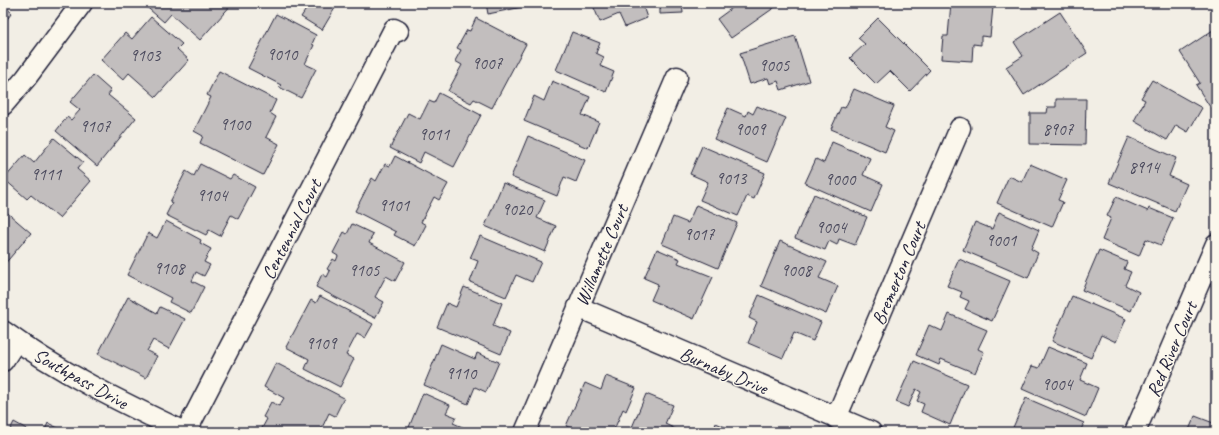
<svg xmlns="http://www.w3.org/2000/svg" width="1219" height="435" viewBox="0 0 1219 435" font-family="Caveat,sans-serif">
<rect width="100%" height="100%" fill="#f2eee5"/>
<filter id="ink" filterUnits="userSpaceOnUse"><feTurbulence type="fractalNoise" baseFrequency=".025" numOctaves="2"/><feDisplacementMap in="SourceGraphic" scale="8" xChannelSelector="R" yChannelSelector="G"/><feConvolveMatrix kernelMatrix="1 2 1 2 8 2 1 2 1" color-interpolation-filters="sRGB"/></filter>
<g filter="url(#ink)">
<path fill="#c2bebe" stroke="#22223b" d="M142 3H233L200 40 171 14 164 22Z
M299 3H338L322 30 301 17 307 8Z
M486 3H542L488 14Z
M592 3H642L647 18 625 27 619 14 600 22Z
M660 3H682L683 13 660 14Z
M728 3H776L778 5 731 38 717 19 732 8Z
M951 3 993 7 990 37 981 36V45L973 44 972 61 941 59 943 36H948Z
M3 5 12 13 3 24Z
M1060 12 1087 53 1024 95 1006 67 1023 56 1014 42Z
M276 14 316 35 312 44 314 45 305 64 316 69 301 98 279 87 281 85 248 68Z
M151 17 182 44 177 49 189 60 156 97 129 73 123 80 101 60 125 33 132 39Z
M476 18 526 44 492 108 474 99 471 103 448 91 462 65 455 61 461 50 457 48 467 30 470 31Z
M878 18 930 70 910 91 890 71 876 84 850 58 865 44 858 38Z
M1216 28V103L1210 107 1196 85 1200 83 1180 52Z
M572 32 600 43 596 53 604 57 600 66 614 72 606 92 556 70Z
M795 36 809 81 781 90 778 81 770 84 768 78 750 84 740 53Z
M219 71 276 100 270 113 276 117 266 137 279 144 263 175 200 143 203 136 194 131 211 97 207 95Z
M93 75 111 91 108 95 136 118 97 166 56 131 67 117 71 120 80 110 70 102Z
M1152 80 1202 108 1188 132 1176 125 1167 140 1134 121 1145 100 1141 98Z
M552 81 590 97 582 115 599 122 588 148 524 121 534 96 544 101Z
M854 89 894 106 885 127 894 131 885 152 831 129 841 107 845 108Z
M439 93 481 115 454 167 424 152 419 163 390 148 408 113 420 119 429 101 434 103Z
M1056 99H1086L1085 145 1030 144V113H1047L1048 107H1056Z
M757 106 786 118 767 162 714 139 728 108 746 116 748 111 753 114Z
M528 136 585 160 576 182 564 177 557 196 511 177Z
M1129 137 1176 158 1169 176 1187 184 1175 211 1109 183Z
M54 138 83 162 77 169 91 181 59 218 31 195 27 199 4 179 25 155 34 163Z
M832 142 870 158 863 175 883 184 871 212 805 183 816 159 824 163Z
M702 146 765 173 754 199 747 196 738 216 700 200 708 182 690 174Z
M395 156 448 184 439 200 434 197 421 222 426 225 415 246 394 235 396 232 355 211 372 178 376 181 385 164 390 166Z
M200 164 230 179 233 175 255 187 238 219 231 215 220 236 209 230 206 235 166 215 172 203 170 202 186 171 194 176Z
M1030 164 1067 180 1058 200 1063 202 1052 227 997 203 1009 176 1022 182Z
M503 183 545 200 537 218 556 226 545 252 485 226Z
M814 194 867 217 855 245 839 239 837 245 829 241 825 250 795 238Z
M1116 197 1148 211 1149 208 1173 218 1161 245 1146 239 1139 256 1102 240 1111 218 1107 216Z
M696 205 737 223 718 268 662 244 673 217 688 223Z
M3 209 31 233 3 266Z
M999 212 1039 230 1031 249 1038 253 1028 278 963 250 975 222 992 229Z
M166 221 201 240 200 243 211 249 204 262 210 265 204 276 196 272 192 281 204 287 191 313 169 302 171 298 127 275 148 233 157 238Z
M352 224 373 234 369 243 405 262 395 281 386 276 375 297 384 302 375 318 316 287 322 274 327 277 330 271 327 269 333 259 336 261 338 256 333 253 344 232 347 234Z
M480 236 541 262 532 282 516 275 506 297 470 282 478 261 470 258Z
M780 241 827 262 819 278 838 286 826 314 761 286Z
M657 249 680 259 678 263 713 277 694 319 651 300 658 284 644 278Z
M1099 250 1127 262 1124 269 1131 272 1125 285 1139 292 1131 311 1082 290Z
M959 259 1010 281 992 321 965 309 969 301 960 297 962 292 947 286Z
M464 287 502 303 493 326 510 333 501 354 437 327 447 303 456 307Z
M759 295 821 322 813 341 794 333 783 358 748 343 757 322 749 318Z
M320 296 373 324 365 338 357 334 346 355 354 359 340 387 305 369 309 359 286 347 311 300 316 303Z
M1072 296 1126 319 1116 342 1101 335 1091 358 1052 341Z
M128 297 157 313 160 307 185 319 169 349 153 340 147 351 157 356 146 378 98 354Z
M949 314 987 330 978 349 984 352 975 373 941 359 939 365 916 355 929 325 942 331Z
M441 344 475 359 477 353 499 362 486 392 475 387 468 404 424 385Z
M1048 347 1087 363 1080 380 1098 388 1086 417 1022 389 1032 366 1039 368Z
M914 361 967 384 950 425 921 412 924 404 917 401 921 392 916 389 908 407 896 402Z
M276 363 344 398 335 416 329 413 320 432H265L261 430 267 419 263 417 271 402 279 406 284 398 264 387Z
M606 376 636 388 626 411 623 409 613 432H582L566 426 585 383 601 390Z
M423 393 450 405 446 413 456 417 453 423 467 429 465 432H407Z
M646 394 673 405 665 424 682 432H630Z
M1026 398 1084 423 1080 432H1011Z
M1195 416 1216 424V432H1188Z
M14 422 32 432H9Z
M48 423 66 432H44Z
M716 423 736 432H713Z"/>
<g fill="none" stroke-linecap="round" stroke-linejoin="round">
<g stroke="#22223b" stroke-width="23">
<path id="minor" d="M3 105 26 78 82 3
M578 307 871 432
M3 331C59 372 121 402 184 432
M3 361 16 341
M836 418 960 128
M186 432 394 29 398 31
M525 432 677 77
M1135 432 1216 244"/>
</g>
<use href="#minor" stroke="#fbf7ec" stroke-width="20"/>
</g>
</g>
<g text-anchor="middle" stroke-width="3" stroke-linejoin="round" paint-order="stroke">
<g font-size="17" fill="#4a495c">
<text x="282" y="60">9010</text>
<text x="145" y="61">9103</text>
<text x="487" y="69">9007</text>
<text x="774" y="71">9005</text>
<text x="235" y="130">9100</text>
<text x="95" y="132">9107</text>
<text x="750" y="135">9009</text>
<text x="1058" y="135">8907</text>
<text x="434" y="140">9011</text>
<text x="1144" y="173">8914</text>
<text x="46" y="180">9111</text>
<text x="731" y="184">9013</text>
<text x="840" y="185">9000</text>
<text x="212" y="201">9104</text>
<text x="394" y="211">9101</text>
<text x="517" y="215">9020</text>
<text x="831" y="233">9004</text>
<text x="699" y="240">9017</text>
<text x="1001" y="246">9001</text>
<text x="169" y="274">9108</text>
<text x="364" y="276">9105</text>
<text x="796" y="276">9008</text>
<text x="321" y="349">9109</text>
<text x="461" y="379">9110</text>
<text x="1057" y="390">9004</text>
</g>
<g font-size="19" fill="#22223b" stroke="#fbf7ec">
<text transform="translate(291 229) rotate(-63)" y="7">Centennial Court</text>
<text transform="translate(601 255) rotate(-67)" y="7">Willamette Court</text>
<text transform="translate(898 273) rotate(-67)" y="7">Bremerton Court</text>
<text transform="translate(1171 349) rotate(-67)" y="7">Red River Court</text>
<text transform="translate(724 370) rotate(23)" y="7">Burnaby Drive</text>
<text transform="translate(81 378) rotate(29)" y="7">Southpass Drive</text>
</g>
</g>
<rect width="1219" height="435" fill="none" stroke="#fbf7ec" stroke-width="16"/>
<rect x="8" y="8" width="1203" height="419" fill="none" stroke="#22223b" stroke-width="1.5" filter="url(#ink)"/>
</svg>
